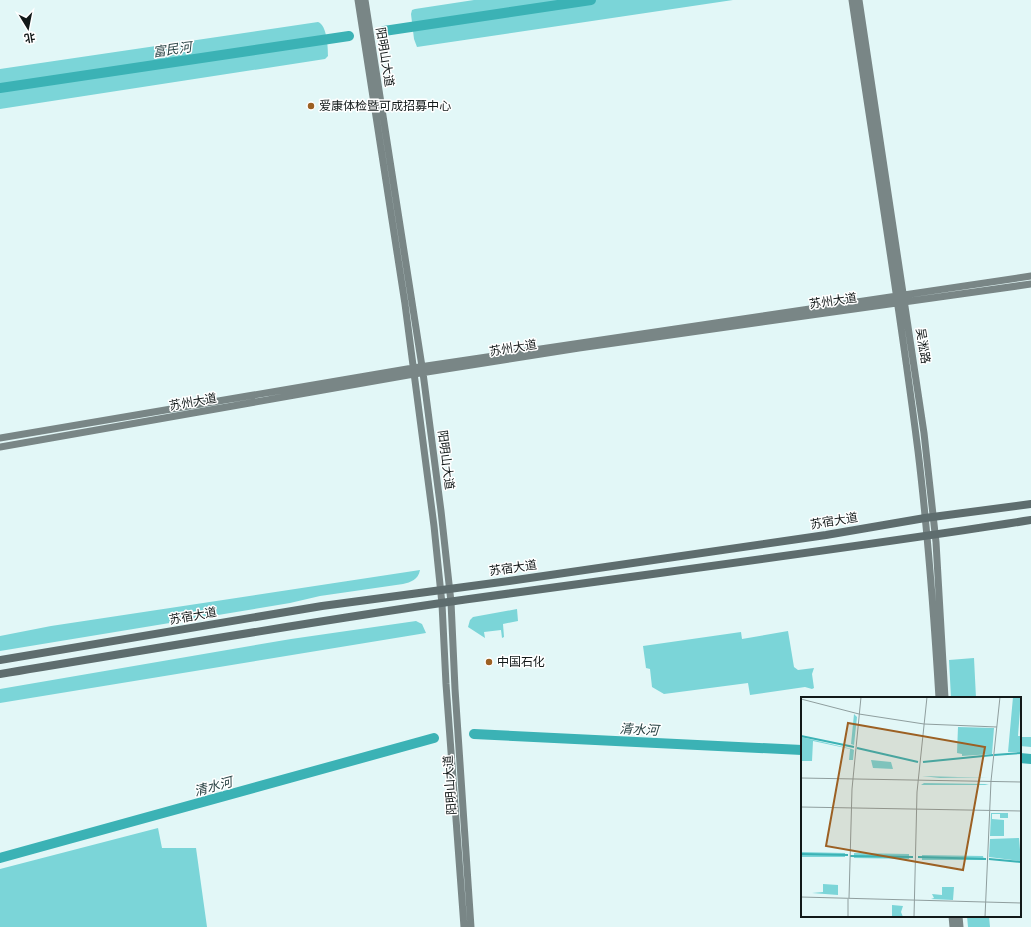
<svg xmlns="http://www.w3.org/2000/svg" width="1031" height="927" viewBox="0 0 1031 927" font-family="'Zilla Slab','Noto Sans SC',serif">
<rect width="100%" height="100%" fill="#e2f7f7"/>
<path fill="#7bd5d8" d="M474 0H733L417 47 414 39 411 14 412 10 415 9Z
M318 22C327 25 328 47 328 56L325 59 0 109V69Z
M420 570C418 580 411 582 403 584L320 596 290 603 0 651V636L51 626Z
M517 609 518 621 503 624 504 637 502 638 501 630 484 632 485 638 468 627 470 620 473 617Z
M416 621 422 624 426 633 0 703V689L291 639Z
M788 631 794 667 798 670 814 668 812 674 814 688 812 689 805 687 750 695 748 683 664 694 652 687 650 669 646 668 643 646 741 632 742 639Z
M974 658 976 698H951L949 660Z
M1020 737H1031V747L1020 746Z
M158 828 162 848H196L207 927H0V869Z
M967 916H989L990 927H968Z"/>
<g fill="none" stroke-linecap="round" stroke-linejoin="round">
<path stroke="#3bb2b5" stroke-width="10" d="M384 31 591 0
M0 88 349 36
M474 734 802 750
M1020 758 1031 759
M0 858 434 738"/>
<path stroke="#798686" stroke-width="7" d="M358 0 405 304 434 526 442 604 446 684 464 927
M365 0 423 373 441 511 451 602 455 689 471 927
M852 0C874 150 899 301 918 451 928 533 934 616 939 698
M859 0 924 433 936 542 945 698
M0 438 413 368 1031 276
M0 447 414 374 579 348 1031 284
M952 916 953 927
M959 916 960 927"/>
<path stroke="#5e6d6e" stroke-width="8" d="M0 660 322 606 509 581 826 535 925 518 1031 504
M0 674C152 649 303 623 455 601 647 574 840 550 1031 520"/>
</g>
<g fill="#9c6023" stroke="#fff" stroke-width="1.5">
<circle cx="311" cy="106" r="4"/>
<circle cx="489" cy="662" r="4"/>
</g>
<g text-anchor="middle" stroke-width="3" stroke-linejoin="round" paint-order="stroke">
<g font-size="12" fill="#121919" stroke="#fff">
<text transform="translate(385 57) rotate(81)" y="4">阳明山大道</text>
<text transform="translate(833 301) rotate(-8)" y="4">苏州大道</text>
<text transform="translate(923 346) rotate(81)" y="4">吴淞路</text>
<text transform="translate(513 348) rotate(-9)" y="4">苏州大道</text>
<text transform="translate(193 402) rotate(-10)" y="4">苏州大道</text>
<text transform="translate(446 460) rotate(83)" y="4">阳明山大道</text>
<text transform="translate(834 521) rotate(-9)" y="4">苏宿大道</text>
<text transform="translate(513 568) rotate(-8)" y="4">苏宿大道</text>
<text transform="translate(193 616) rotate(-10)" y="4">苏宿大道</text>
<text transform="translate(450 785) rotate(-94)" y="4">阳明山大道</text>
</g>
<g font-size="12" fill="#121919" stroke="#fff" text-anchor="start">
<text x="319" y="110">爱康体检暨可成招募中心</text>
<text x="497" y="666">中国石化</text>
</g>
<g font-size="13" font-style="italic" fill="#294344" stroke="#fff">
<text transform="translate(172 49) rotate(-8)" y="5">富民河</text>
<text transform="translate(639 729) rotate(3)" y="5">清水河</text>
<text transform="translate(213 786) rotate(-15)" y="5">清水河</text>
</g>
</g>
<g transform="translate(801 697)">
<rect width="220" height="220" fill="#e2f7f7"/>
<path d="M212 0H220L217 39H220V55H207ZM53 17 56 20 53 48 50 47ZM157 30 193 31 191 57 161 59V57L156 56ZM0 40 51 52 53 53 52 63H48L49 52 12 44 11 64H0ZM70 63 90 65 92 72 72 71ZM121 79 157 80H188L139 81ZM123 86 184 87 188 88H120ZM190 116H207V121H199V117H191V122L203 123V139H189ZM218 141 220 164 188 160 189 142ZM0 155 44 156V160H0ZM53 156 108 157V162L53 161ZM121 158 182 159 183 163H121ZM22 187 37 188V198L11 196 22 195ZM141 190H153L152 203 130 202 133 201 131 197 141 198ZM91 208 102 209 100 215 102 220H91Z" fill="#7bd5d8"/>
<path fill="none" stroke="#3bb2b5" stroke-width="2" d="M0 39 53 50M56 51 117 65M193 58 220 56M122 65 192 58M0 157 47 158M49 159 112 160M117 160 185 162M188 162 220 165"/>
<path fill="none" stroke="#8f9e9e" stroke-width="1" d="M0 2 58 17 123 27 196 30M0 81 220 85M0 110 220 114M0 200 220 206M48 201 51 92 60 0M47 220V202M113 220 116 95 126 0M184 220 190 84 199 0"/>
<path fill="#9c6023" fill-opacity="0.15" stroke="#9c6023" stroke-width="2" d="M47 26 184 50 162 173 25 149Z"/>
<rect width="220" height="220" fill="none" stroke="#121919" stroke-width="2"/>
</g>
<g transform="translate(28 28) rotate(170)" stroke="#ffffff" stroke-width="3" paint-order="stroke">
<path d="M0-3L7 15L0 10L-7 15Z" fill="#121919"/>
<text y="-6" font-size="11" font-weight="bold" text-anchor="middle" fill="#121919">北</text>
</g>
</svg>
